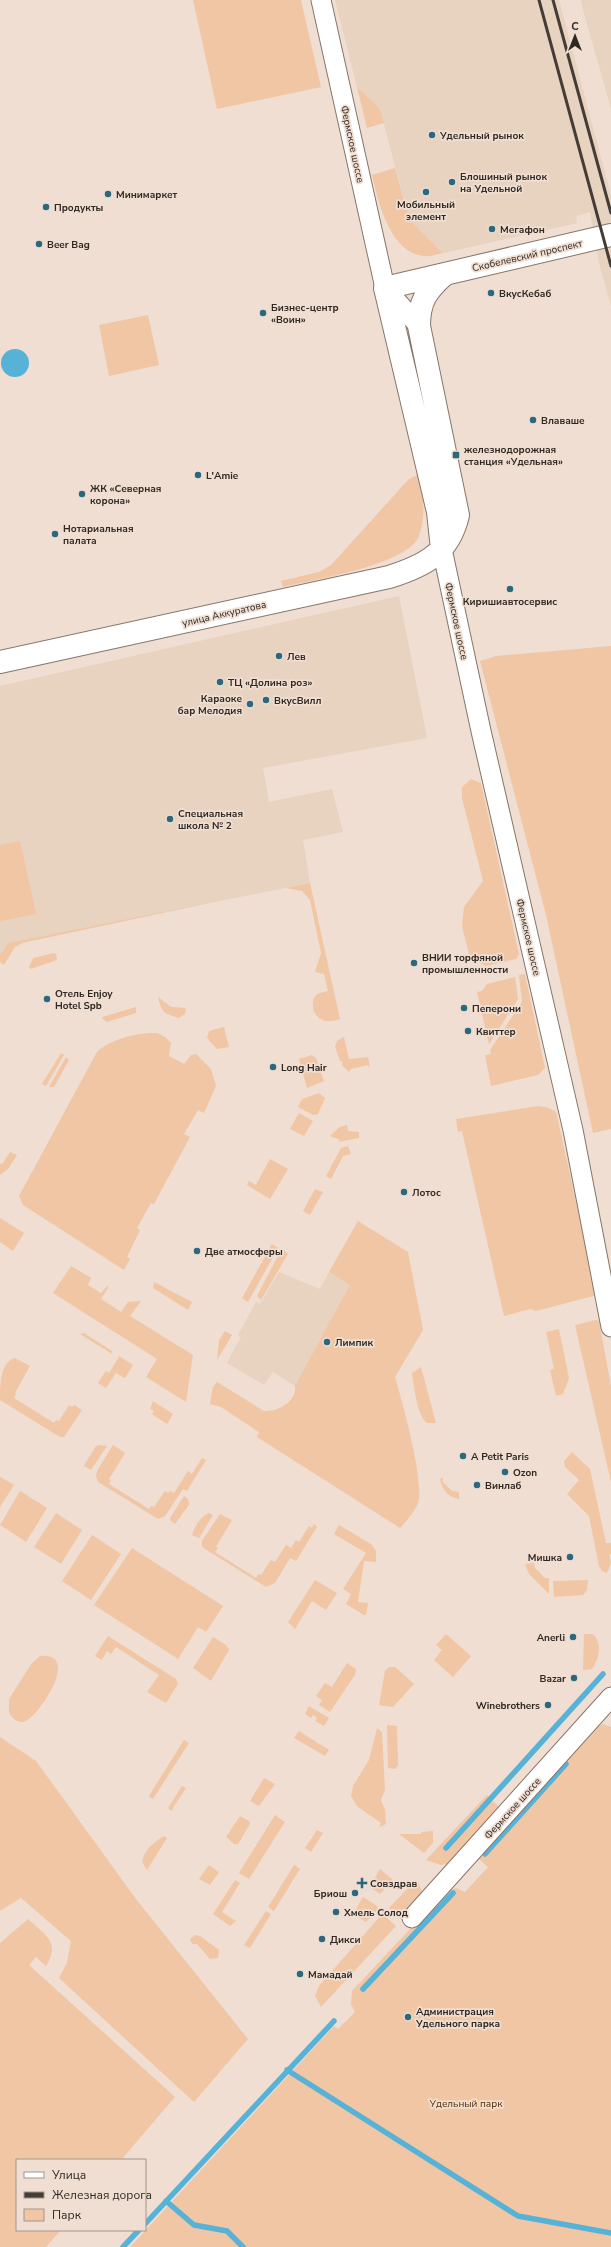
<svg xmlns="http://www.w3.org/2000/svg" width="611" height="2247" viewBox="0 0 611 2247" font-family="'Nunito Sans',sans-serif">
<rect width="100%" height="100%" fill="#efded1"/>
<path fill="#e8d2c0" d="M335 0H559L611 195V306L599 263 590 212 576 216 577 223 443 253 409 219 380 109 357 87Z
M581 0H611V109L582 6Z
M399 596 427 738 263 768 269 802 332 789 343 832 303 840 310 883 8 943 0 955V686Z
M407 1268 296 1392 295 1386 273 1372 264 1385 227 1363 241 1337 238 1335 256 1302 260 1304 279 1272 320 1289 329 1272 344 1281Z"/>
<path fill="#f0c6a5" d="M193 0H301L321 87 217 109Z
M357 87 380 109 384 123 367 128Z
M395 168 409 219 443 253C437 254 430 257 424 256 390 253 378 201 372 175Z
M148 315 159 365 109 376 99 325Z
M419 474C423 495 427 518 418 538 405 565 312 580 283 587L281 581 319 572 331 565 409 479Z
M611 646V1129L593 1133 546 915 480 661 496 656Z
M471 779 481 783 519 954 516 959 486 966 470 958 462 926 464 907 483 881 462 798V787Z
M20 841 36 914 0 921V845Z
M310 883 340 1019C336 1020 331 1022 327 1021 314 1020 308 1003 317 994L328 991 324 974 315 972 321 953 310 900 302 891 286 888Z
M228 899 22 943 15 947 4 965 0 962V955L8 943Z
M54 953 56 954 57 960 31 969 29 967 33 958Z
M525 974 545 1068 538 1075 491 1086 485 1055 491 1054 490 1050 522 1002 519 975Z
M515 977 518 999 489 1044 477 992 482 991 487 984Z
M158 997 171 1007 186 1008 185 1014 179 1018C164 1013 162 1014 158 997Z
M136 1007V1013L107 1022 103 1019 102 1017Z
M224 1027 229 1047 217 1049 207 1038 209 1031Z
M157 1033 165 1037 171 1043 169 1056 184 1064 191 1055 196 1054 211 1069 216 1086 204 1113 198 1110 184 1134 190 1137 154 1204 151 1203 137 1228 140 1230 127 1257 130 1259 124 1270 23 1205 19 1196 97 1052C110 1039 139 1032 157 1033Z
M344 1037 349 1059 368 1057 370 1068 368 1065 351 1069 349 1072 342 1065V1061H340L335 1047 337 1041Z
M61 1053 64 1055 46 1086 42 1084Z
M312 1055 316 1058 324 1081 307 1088 299 1059Z
M66 1057 69 1060 54 1087H49Z
M319 1093 325 1098 318 1114 313 1115 298 1107 302 1099Z
M539 1106 549 1108 556 1112 597 1295 536 1311 530 1309 504 1316 462 1131 458 1132 456 1119Z
M299 1113 313 1121 304 1136 290 1129Z
M347 1125 348 1131 359 1132V1138L338 1142 340 1140 330 1136 340 1127Z
M348 1146 351 1154 343 1156 331 1179 326 1176 341 1148Z
M10 1152 17 1155 8 1169 0 1175V1164L3 1163Z
M270 1159 288 1169 270 1199 247 1185 249 1181 256 1185Z
M315 1189 323 1192 310 1215 303 1211Z
M0 1218 24 1233 13 1251 0 1242Z
M358 1221 408 1252 423 1330 395 1377C403 1404 422 1474 419 1499 417 1510 407 1520 400 1528L257 1437 259 1432 221 1407 210 1404 213 1387 217 1382 264 1411C278 1412 297 1402 295 1386L350 1285 329 1272Z
M272 1244 278 1248 248 1302 242 1298Z
M282 1248 288 1254 261 1300 257 1296Z
M71 1266 91 1278 88 1285 101 1293 108 1285V1288L101 1299 121 1312 128 1302 141 1301 130 1316 193 1355 186 1402 146 1377 157 1359 53 1293Z
M154 1282 192 1302 188 1310 153 1288Z
M596 1320 599 1321 611 1386V1482L575 1325Z
M559 1329 569 1378 563 1394 556 1396 550 1370 554 1369 546 1332Z
M225 1331 232 1335 217 1360 219 1340Z
M84 1333 112 1351V1354L80 1334Z
M117 1355 133 1365 125 1378 116 1373 106 1388 98 1383 106 1371 109 1373 119 1357Z
M15 1358 30 1366 15 1393 16 1394 14 1398 54 1423 56 1420 59 1421 69 1405 72 1407 74 1405 82 1410 64 1437H60L0 1400C0 1386 0 1362 15 1358Z
M421 1367 436 1423H427C416 1413 415 1389 412 1375V1373Z
M153 1401 173 1414 167 1424 152 1414 154 1411 150 1409Z
M100 1445 107 1446 91 1470 84 1466 85 1464 96 1446Z
M113 1445 125 1453 109 1479 111 1480 109 1484 149 1509 151 1506 154 1507 165 1491 168 1493 170 1491 174 1493 188 1471 192 1474 202 1458 206 1460 187 1491 183 1489 165 1516 158 1519 98 1482 96 1476 97 1471Z
M572 1452 590 1469 606 1543H611V1554L609 1555 611 1563 607 1573 602 1571 599 1566 589 1516 567 1494 579 1480 565 1467 564 1461Z
M0 1477 14 1485 0 1507Z
M443 1478V1482L452 1491 459 1492V1499C448 1497 442 1490 440 1479Z
M20 1491 47 1508 26 1542 0 1525Z
M184 1496 188 1499 189 1505 175 1524 171 1521 170 1518Z
M56 1513 82 1530 61 1564 34 1547Z
M209 1513 213 1515 199 1538 192 1535C195 1526 200 1517 209 1513Z
M220 1514 232 1520 216 1547 218 1548 215 1552 256 1578 258 1574 261 1575 271 1560 275 1562 286 1545 291 1548 296 1540 299 1542 309 1526 312 1528 314 1524 317 1527 296 1561 290 1558 275 1583 266 1587 202 1547V1541Z
M339 1525 371 1544 376 1551V1562L364 1561 358 1602 368 1603 366 1615H364L346 1604 351 1594 343 1589 366 1553 334 1534Z
M92 1535 121 1554 91 1600 62 1581Z
M132 1548 223 1606 206 1632 198 1627 178 1659 94 1605Z
M534 1563 535 1568 545 1578H549V1594L529 1574 525 1564Z
M315 1580 337 1593 326 1610 312 1601 295 1629 288 1622Z
M588 1580 587 1590 583 1595 554 1597 553 1581Z
M446 1634 471 1656 453 1677 434 1660 442 1650 436 1645Z
M584 1634H593C603 1644 599 1659 592 1669L583 1670Z
M108 1636 176 1679 178 1684 166 1703 147 1692 159 1675 116 1647 111 1654 107 1651 102 1660 95 1656Z
M213 1637 226 1645 229 1650 211 1681 193 1668Z
M40 1656C83 1652 37 1719 24 1722 18 1723 12 1718 9 1713V1699L32 1663Z
M347 1663 356 1669 355 1675 330 1712 319 1705 322 1700 316 1696 325 1683 332 1687Z
M389 1667H395L414 1684 393 1707 379 1705 385 1671Z
M309 1706 329 1718 324 1726 315 1721 317 1718 313 1715 311 1718 305 1714Z
M603 1724 611 1727V2247H130L334 2026 338 2029 355 2012 351 2004 352 1991 411 1928 450 1891 456 1888 465 1892 488 1867 478 1858 596 1728Z
M387 1725 397 1726 398 1766 395 1769 388 1768Z
M377 1728 382 1732 385 1790 381 1800 385 1810 386 1824 379 1827 381 1823 357 1806 351 1796 353 1786 369 1760Z
M299 1731 329 1750 325 1756 294 1738Z
M0 1737 36 1761 136 1899 248 2039 194 2102 59 1978 67 1963 71 1941 21 1898 0 1911Z
M184 1740 189 1743 153 1799 149 1797 150 1794Z
M264 1778 275 1784 259 1806 250 1801Z
M182 1786 186 1788 171 1811 168 1808Z
M487 1795 501 1809 451 1863 441 1865 426 1860Z
M275 1815 285 1822 249 1879 239 1873Z
M240 1816 249 1821 250 1824 238 1844H234L226 1837Z
M317 1830 323 1833 311 1852 305 1848Z
M433 1831V1843L424 1853 399 1834H421V1832Z
M164 1836 167 1838 147 1870 142 1862C144 1850 154 1842 164 1836Z
M209 1865 219 1872 210 1885 199 1879Z
M294 1865 300 1869 274 1911 268 1907Z
M380 1869 393 1880 380 1894 370 1887Z
M235 1880 240 1883 222 1912 236 1921 230 1926 213 1914Z
M414 1882H418L424 1896 402 1920 389 1908Z
M363 1897 377 1906 378 1909 366 1922 353 1914Z
M266 1911 271 1914 250 1948 244 1945Z
M382 1914 396 1926 321 2007 315 1996 319 1986Z
M28 1919C45 1935 61 1942 46 1966L36 1957 29 1965 175 2097 121 2160H17V2230H61L46 2247H0V1943Z
M195 1935 200 1936 219 1950 218 1958 210 1959 197 1944H192L190 1939Z"/>
<path fill="#56b2d6" d="M1 363a14 14 0 1 1 28 0a14 14 0 1 1-28 0Z"/>
<g fill="none" stroke-linecap="round" stroke-linejoin="round">
<path stroke="#56b2d6" stroke-width="5.5" d="M446 1848 603 1674
M485 1854 566 1764
M363 1989 453 1893
M287 2070 518 2216 611 2233
M166 2201 194 2225 227 2231 243 2247
M145 2224 334 2021
M123 2247 139 2230"/>
<g stroke="#85766a" stroke-width="21">
<path id="minor" d="M321 0 385 288 419 326
M442 549 481 731 573 1130 611 1327
M412 1918 611 1697"/>
</g>
<g stroke="#85766a" stroke-width="24">
<path id="tertiary" d="M442 549 438 512 385 288 611 235
M0 662 389 577C424 566 449 554 458 515L419 326C419 302 426 291 444 275"/>
</g>
<use href="#minor" stroke="#fff" stroke-width="19"/>
<use href="#tertiary" stroke="#fff" stroke-width="22"/>
<path stroke="#443c36" stroke-width="3" d="M539 0 611 266
M553 0 611 213"/>
</g>
<g fill="#2b687f" stroke="#efded1" stroke-width="1.5">
<circle cx="432" cy="135" r="4"/>
<circle cx="452" cy="182" r="4"/>
<circle cx="426" cy="192" r="4"/>
<circle cx="108" cy="194" r="4"/>
<circle cx="46" cy="207" r="4"/>
<circle cx="492" cy="229" r="4"/>
<circle cx="39" cy="244" r="4"/>
<circle cx="491" cy="293" r="4"/>
<circle cx="263" cy="313" r="4"/>
<circle cx="533" cy="420" r="4"/>
<rect x="452" y="451" width="8" height="8" rx="2"/>
<circle cx="198" cy="475" r="4"/>
<circle cx="82" cy="494" r="4"/>
<circle cx="55" cy="534" r="4"/>
<circle cx="510" cy="589" r="4"/>
<circle cx="279" cy="656" r="4"/>
<circle cx="220" cy="682" r="4"/>
<circle cx="266" cy="700" r="4"/>
<circle cx="250" cy="704" r="4"/>
<circle cx="170" cy="819" r="4"/>
<circle cx="414" cy="963" r="4"/>
<circle cx="47" cy="999" r="4"/>
<circle cx="464" cy="1008" r="4"/>
<circle cx="468" cy="1031" r="4"/>
<circle cx="273" cy="1067" r="4"/>
<circle cx="404" cy="1192" r="4"/>
<circle cx="197" cy="1251" r="4"/>
<circle cx="327" cy="1342" r="4"/>
<circle cx="463" cy="1456" r="4"/>
<circle cx="505" cy="1472" r="4"/>
<circle cx="477" cy="1485" r="4"/>
<circle cx="570" cy="1557" r="4"/>
<circle cx="573" cy="1637" r="4"/>
<circle cx="574" cy="1678" r="4"/>
<circle cx="548" cy="1705" r="4"/>
<path d="M360 1877h4v4h4v4h-4v4h-4v-4h-4v-4h4z"/>
<circle cx="355" cy="1893" r="4"/>
<circle cx="336" cy="1912" r="4"/>
<circle cx="322" cy="1939" r="4"/>
<circle cx="300" cy="1974" r="4"/>
<circle cx="408" cy="2017" r="4"/>
</g>
<g text-anchor="middle" stroke-width="3.5" stroke-linejoin="round" paint-order="stroke">
<g font-size="10" font-weight="bold" fill="#2f2823" stroke="#efded1" text-anchor="start">
<text x="440" y="139">Удельный рынок</text>
<text x="460" y="180">Блошиный рынок<tspan x="460" dy="12">на Удельной</tspan></text>
<text x="116" y="198">Минимаркет</text>
<text x="426" y="208" text-anchor="middle">Мобильный<tspan x="426" dy="12">элемент</tspan></text>
<text x="54" y="211">Продукты</text>
<text x="500" y="233">Мегафон</text>
<text x="47" y="248">Beer Bag</text>
<text x="499" y="297">ВкусКебаб</text>
<text x="271" y="311">Бизнес-центр<tspan x="271" dy="12">«Воин»</tspan></text>
<text x="541" y="424">Влаваше</text>
<text x="464" y="453">железнодорожная<tspan x="464" dy="12">станция «Удельная»</tspan></text>
<text x="206" y="479">L'Amie</text>
<text x="90" y="492">ЖК «Северная<tspan x="90" dy="12">корона»</tspan></text>
<text x="63" y="532">Нотариальная<tspan x="63" dy="12">палата</tspan></text>
<text x="510" y="605" text-anchor="middle">Киришиавтосервис</text>
<text x="287" y="660">Лев</text>
<text x="228" y="686">ТЦ «Долина роз»</text>
<text x="242" y="702" text-anchor="end">Караоке<tspan x="242" dy="12">бар Мелодия</tspan></text>
<text x="274" y="704">ВкусВилл</text>
<text x="178" y="817">Специальная<tspan x="178" dy="12">школа № 2</tspan></text>
<text x="422" y="961">ВНИИ торфяной<tspan x="422" dy="12">промышленности</tspan></text>
<text x="55" y="997">Отель Enjoy<tspan x="55" dy="12">Hotel Spb</tspan></text>
<text x="472" y="1012">Пеперони</text>
<text x="476" y="1035">Квиттер</text>
<text x="281" y="1071">Long Hair</text>
<text x="412" y="1196">Лотос</text>
<text x="205" y="1255">Две атмосферы</text>
<text x="335" y="1346">Лимпик</text>
<text x="471" y="1460">A Petit Paris</text>
<text x="513" y="1476">Ozon</text>
<text x="485" y="1489">Винлаб</text>
<text x="562" y="1561" text-anchor="end">Мишка</text>
<text x="565" y="1641" text-anchor="end">Anerli</text>
<text x="566" y="1682" text-anchor="end">Bazar</text>
<text x="540" y="1709" text-anchor="end">Winebrothers</text>
<text x="370" y="1887">Совздрав</text>
<text x="347" y="1897" text-anchor="end">Бриош</text>
<text x="344" y="1916">Хмель Солод</text>
<text x="330" y="1943">Дикси</text>
<text x="308" y="1978">Мамадай</text>
<text x="416" y="2015">Администрация<tspan x="416" dy="12">Удельного парка</tspan></text>
</g>
<g font-size="10" fill="#2f2823" stroke="#efded1">
<text transform="translate(353 144) rotate(78)" y="4">Фермское шоссе</text>
<text transform="translate(527 255) rotate(-13)" y="4">Скобелевский проспект</text>
<text transform="translate(224 613) rotate(-13)" y="4">улица Аккуратова</text>
<text transform="translate(457 621) rotate(78)" y="4">Фермское шоссе</text>
<text transform="translate(529 937) rotate(77)" y="4">Фермское шоссе</text>
<text transform="translate(512 1808) rotate(-48)" y="4">Фермское шоссе</text>
</g>
<g font-size="10" fill="#552c01" stroke="#efded1">
<text x="466" y="2107">Удельный парк</text>
</g>
</g>
<rect x="16" y="2159" width="130" height="72" fill="#efded1" stroke="#a2958b"/>
<rect x="24" y="2172" width="20" height="6" fill="#ffffff" stroke="#a2958b"/>
<text x="52" y="2179" font-size="12" fill="#2f2823">Улица</text>
<rect x="24" y="2192" width="20" height="6" fill="#443c36" stroke="#a2958b"/>
<text x="52" y="2199" font-size="12" fill="#2f2823">Железная дорога</text>
<rect x="24" y="2209" width="20" height="12" fill="#f0c6a5" stroke="#a2958b"/>
<text x="52" y="2219" font-size="12" fill="#2f2823">Парк</text>
<g transform="translate(575 36)" stroke="#efded1" stroke-width="3" paint-order="stroke">
<path d="M0-3L7 15L0 10L-7 15Z" fill="#2f2823"/>
<text y="-6" font-size="11" font-weight="bold" text-anchor="middle" fill="#2f2823">С</text>
</g>
</svg>
